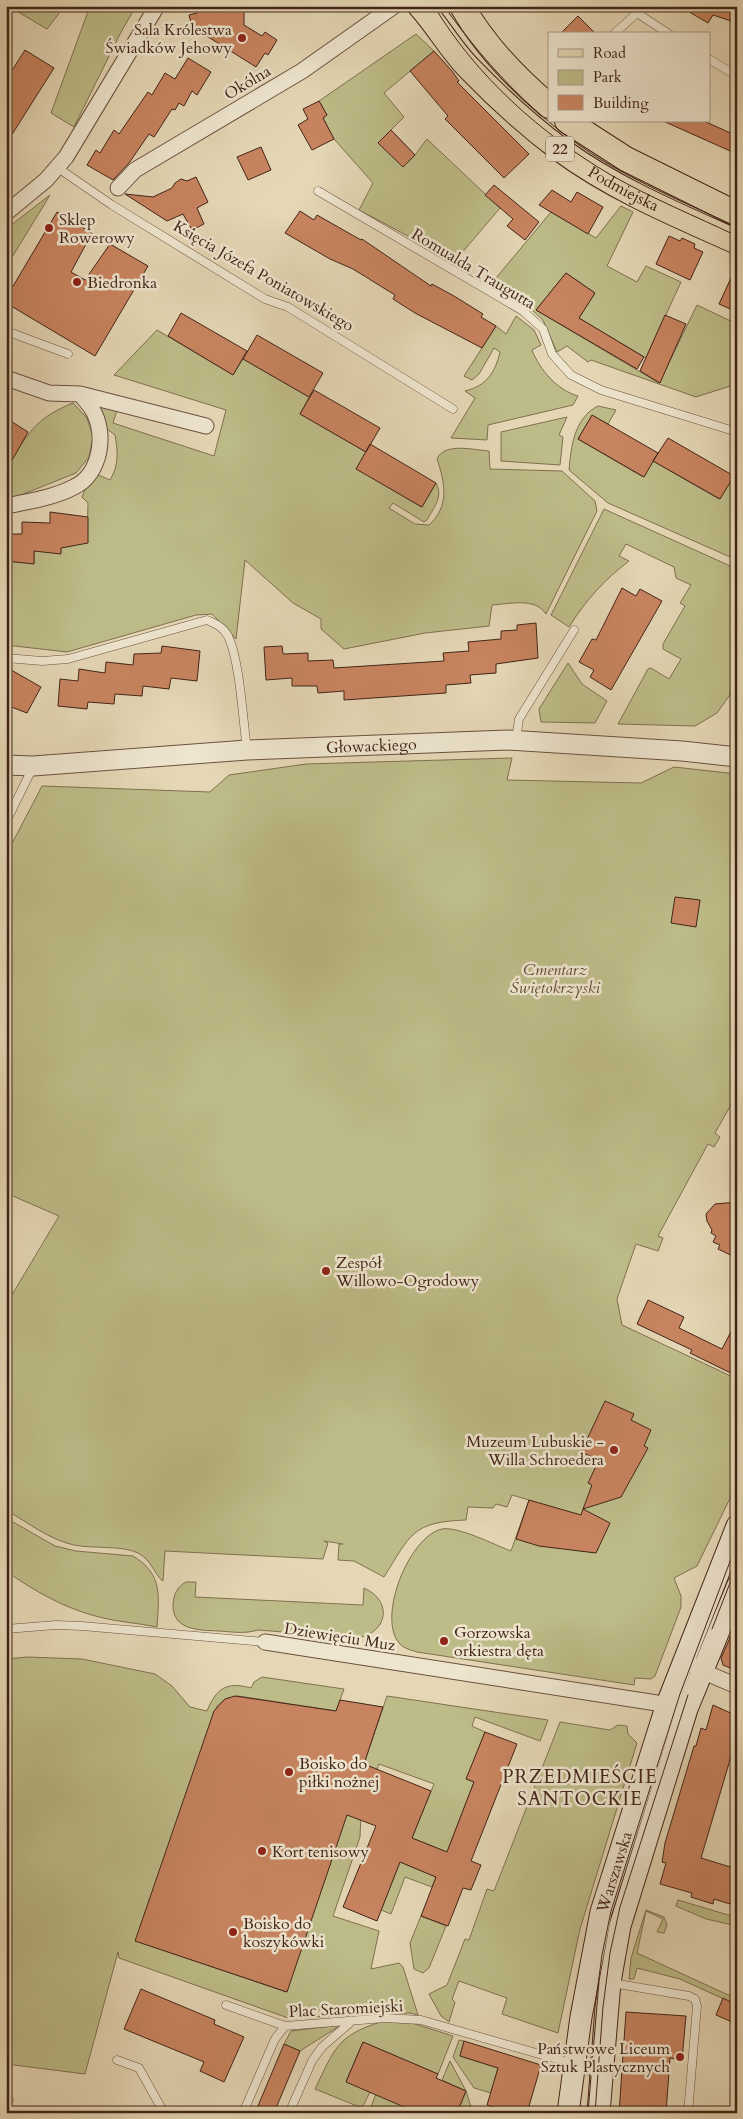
<svg xmlns="http://www.w3.org/2000/svg" width="743" height="2119" viewBox="0 0 743 2119" font-family="Cardo,serif">
<rect width="100%" height="100%" fill="#e5d7b5"/>
<filter id="stains"><feTurbulence type="fractalNoise" baseFrequency=".004" numOctaves="4"/><feColorMatrix values="0 0 0 0 .2 0 0 0 0 .09 0 0 0 0 .02 0 0 0 .5 -.17"/></filter>
<radialGradient id="worn" r=".72"><stop offset=".6" stop-color="#630" stop-opacity="0"/><stop offset="1" stop-color="#630" stop-opacity=".3"/></radialGradient>
<path fill="#bdbc88" stroke="#807050" d="M8 6H51L60 12 47 29Z
M90 6H136L121 32 74 127 51 113Z
M416 34 434 51 384 93 404 117 391 130 415 155 427 139 500 208 455 261 359 210 373 183 334 139 323 118 327 115 319 101Z
M50 195 6 267V229Z
M621 206 633 212 607 266 637 282 646 266 681 282 646 358 579 318 595 293 566 273 536 310 659 383 697 305 737 324V384L696 397 591 360 588 362 567 346 557 352 543 320 533 311 491 284 551 212 596 238Z
M516 316 534 330 541 345 532 350C540 370 557 390 578 396L573 405 488 425 487 440 451 438 475 398 465 391C486 386 495 373 500 352L494 348 479 374 472 380 464 376 496 326 506 334Z
M157 330 233 375 243 359 309 397 300 414 366 452 357 469 421 507 436 483C444 497 433 508 427 520L424 522 393 503 389 508 415 524 429 525C450 506 445 483 437 459 444 442 474 450 489 451L490 469 562 471 595 501 597 511 546 614C535 597 509 604 492 605L489 626 425 633 344 649 321 629V619L293 603 245 560 236 639 212 614 196 615 67 652 6 645V561L34 563V551L61 541 87 543 88 503 82 497 86 487 96 474 110 480C119 465 118 452 115 435L103 426 97 406 117 410 113 423 214 456 226 410 114 375Z
M73 403 87 418 93 437 89 457 76 473 6 501V450L15 455C31 427 43 415 73 403Z
M598 406 616 410 608 424 592 416 578 439 643 477 653 461 719 499 729 483 737 487V560L608 503 569 470C571 447 574 418 598 406Z
M567 417 559 435 563 437 560 465 501 461V432Z
M604 509 737 569V685L717 713 695 726 618 724 648 669 651 668 669 679 681 659 663 649V644L685 606 680 603 691 585 676 578 674 567 626 544 619 556 629 561C604 580 586 600 569 627L551 615Z
M568 663 582 684 607 701 595 723 541 722 539 709Z
M512 758 507 780 641 783 674 767 737 774V1106L732 1103 715 1133 720 1137 714 1147 708 1144 658 1236 663 1238 658 1251 636 1244 617 1299 622 1325 737 1379V1484L697 1566 674 1578 681 1596V1607L655 1676 651 1679 635 1678 634 1685 417 1652C411 1650 405 1649 400 1644 376 1619 409 1536 442 1529 458 1526 495 1545 511 1551L529 1500 512 1495 507 1507 496 1504 493 1508 468 1507 466 1520C412 1522 411 1534 384 1577L354 1561 338 1560 339 1544H343L324 1541 328 1543 323 1559 165 1551 163 1581C155 1576 152 1560 138 1553 122 1545 93 1549 74 1545 50 1540 27 1522 6 1510V1305L59 1216 6 1193V855L42 786 210 792 229 775 306 764Z
M6 1518 55 1546 76 1551 133 1556C163 1574 159 1596 157 1627 138 1623 118 1622 99 1617 66 1609 34 1591 6 1571Z
M186 1582H196L195 1597 363 1605 364 1588C393 1601 388 1632 358 1638L258 1630C245 1634 233 1632 219 1631 200 1630 172 1631 173 1604 174 1594 177 1587 186 1582Z
M28 1657 82 1659 155 1674 172 1686 190 1707 207 1711C216 1689 226 1681 251 1688L254 1682 262 1677 344 1689 336 1711 238 1696 225 1699 217 1706 136 1941 286 1992 387 1696 548 1720 540 1741 475 1717 472 1726 485 1732 467 1779 474 1782 447 1852 412 1838 434 1784 379 1764 361 1813 360 1837 333 1916 379 1931 371 1969 399 1963 403 1967 418 2015 410 2013 288 2018 119 1958 118 1952 85 2074 6 2064V1659Z
M560 1722 610 1730 618 1725 627 1726 628 1734 637 1743 580 1929 558 2033 502 2014 507 1998 459 1981 452 1999 455 2002 449 2022 441 2016 429 1994 447 1985 465 1939 469 1940 487 1889 494 1891Z
M400 1862 436 1877 432 1887 405 1877 391 1914 381 1910Z
M678 1900 735 1917 737 1912V1926L706 1919 676 1906Z
M646 1910 664 1917 667 1925 664 1933 657 1932 663 1919 646 1911 637 1953 737 1999V2005L680 1979 637 1968 634 1979H629L631 1958Z
M421 1916 446 1926 429 1968 423 1973 414 1969 410 1943Z
M381 2022 412 2023 453 2036 438 2074 363 2042 346 2081 370 2092 362 2108 315 2089C334 2050 337 2035 381 2022Z
M341 2025 300 2051 284 2044 291 2031Z
M459 2040 464 2041 460 2056 498 2068 491 2093 474 2088 453 2057Z
M450 2061 466 2091 473 2113H457L466 2091 442 2080Z
M376 2094 418 2113H373L369 2111Z"/>
<path fill="#c88460" stroke="#422418" d="M202 6H241L244 13V25L262 36 265 32 277 40 268 55 265 53 256 67 202 33 194 35 189 15 197 13Z
M679 6H737V23L713 15 708 23Z
M578 16 596 34H560Z
M25 50 54 68 6 144V80Z
M434 51 452 71 459 81 457 82 529 154 504 178 445 119 448 116 410 71Z
M188 58 211 72 197 95 192 91 184 106 179 103 175 110 172 109 154 137 149 134 129 163 113 180 87 165 96 150 100 153 114 130 119 134 148 92 152 95 165 73 175 79Z
M319 101 327 115 323 118 334 139 312 150 298 125 308 119 303 109Z
M663 121H704L737 136V154Z
M391 130 415 155 403 167 378 143Z
M261 147 271 170 248 180 237 157Z
M196 177 208 202 197 208 204 224 192 230 183 214 167 221 125 194 153 197 172 188 175 183 181 179 187 181Z
M494 185 539 222 525 240 507 226 513 219 485 195Z
M552 190 571 202 577 192 603 207 588 234 539 205Z
M300 211 314 220 317 215 361 240 362 239 431 286 432 284 454 296 483 314 481 317 496 326 482 348 415 313 393 299 395 295 353 269 330 259 285 233Z
M57 212 92 233 71 272 85 280 110 244 148 266 95 356 6 303V298Z
M669 236 680 241 682 238 695 244 694 248 703 252 690 280 656 264Z
M737 265V312L719 304Z
M566 273 595 293 579 318 644 357 637 369 536 310Z
M181 313 247 351 233 375 168 336Z
M665 315 686 324 660 383 640 371Z
M257 335 323 373 309 397 243 359Z
M314 390 380 428 366 452 300 414Z
M592 415 658 453 644 477 578 439Z
M6 418 28 432 6 471Z
M668 438 734 476 720 499 653 461Z
M370 444 436 483 422 507 356 469Z
M50 512 88 517V543L61 548V554L34 551V564L6 561V534H22V522L50 523Z
M622 588 636 596 640 589 662 601 611 690 590 677 594 670 579 662 592 639 596 640Z
M536 623 538 658 496 664V673L470 675 471 683 446 685V693L344 700V691L318 693 317 686H292V678L266 680 264 647 282 646 283 654 308 653V661L333 660 334 668 444 661 443 653 469 651 468 642 501 639V631L517 630V625Z
M162 646 200 651 197 681 171 678 169 689 143 686 142 696 115 694 114 704 88 702 87 709 58 706 60 679 78 681 79 669 105 673 106 662 133 665 134 654 161 653Z
M6 667 41 687 27 713 6 705Z
M675 897 700 900 696 927 671 923Z
M737 1202V1258L718 1249 720 1245 713 1242 716 1236 711 1233 712 1230 707 1221 706 1214 715 1204Z
M648 1300 684 1317 679 1328 722 1349 737 1320V1376L690 1353 692 1350 637 1324Z
M605 1401 634 1414 631 1420 651 1430 644 1446 648 1448 621 1497 583 1509 592 1485 588 1483 599 1460 581 1452Z
M529 1500 581 1515 583 1509 610 1523 596 1553 539 1546 516 1539Z
M737 1622V1671L723 1665 721 1658Z
M235 1696 336 1711 340 1700 383 1707 364 1764 431 1791 412 1838 447 1852 474 1782 466 1779 485 1732 517 1744 471 1861 481 1865 471 1890 463 1888 448 1926 421 1916 436 1877 400 1862 377 1921 343 1907 376 1826 347 1815 287 1992 135 1941 214 1711 225 1699Z
M713 1705 737 1716V1755L732 1753 701 1858 737 1869V1883L730 1904 714 1899 713 1904 691 1897 692 1893 660 1884 666 1863 662 1862 665 1843 694 1746H696L701 1728 706 1730Z
M141 1989 215 2020 214 2024 244 2037 224 2082 200 2071 204 2062 124 2029Z
M723 1998 737 2005V2024L716 2015Z
M626 2012 686 2016 682 2060 670 2058 666 2113H619Z
M464 2041 541 2065 527 2113H515L487 2105 498 2068 460 2056Z
M363 2042 438 2074 436 2078 466 2091 457 2113H418L346 2082Z
M284 2044 300 2051 274 2113H255Z"/>
<g fill="none" stroke-linecap="round" stroke-linejoin="round">
<g stroke="#6b513f" stroke-width="9">
<path id="service" d="M614 34 637 13 669 34
M709 59 737 76
M58 168 112 205 265 299 288 307 453 409
M318 191 523 311 543 329 552 354 571 375 601 390 737 432
M6 331 68 354
M6 658 42 661 68 659 207 620C216 624 223 627 228 636 240 661 243 721 247 750
M516 740 519 719 574 630
M733 756 737 738
M6 822 33 767
M6 1629 56 1625 82 1626 265 1642
M612 1983 689 1996 695 1999 697 2006 688 2113
M226 2005 285 2026 385 2018 421 2020 574 2064
M117 2060 139 2068 164 2113
M577 2073 584 2069 598 2074 599 2078
M6 2106 9 2100
M243 2113 275 2039 285 2026
M289 2113 312 2061 322 2047 352 2021"/>
</g>
<g stroke="#6b513f" stroke-width="17">
<path id="minor" d="M118 188 135 170 302 71 394 6
M6 213 46 180 66 157 157 6
M6 378 49 393 80 394 206 426
M6 506C29 501 53 498 74 487 101 474 107 433 92 409 89 404 84 399 80 394
M265 1642 676 1706
M696 1666 704 1672 737 1686"/>
</g>
<g stroke="#6b513f" stroke-width="21">
<g id="tertiary">
<path id="s1" d="M6 765 33 766 247 750 507 740 682 751 737 757"/>
</g>
</g>
<g stroke="#422418" stroke-width="23">
<g id="secondary">
<path id="s2" d="M568 2113 581 2017 601 1912 667 1704 737 1526"/>
<path d="M599 2113 610 1982 620 1926 687 1709 737 1587"/>
</g>
</g>
<g stroke="#422418" stroke-width="26">
<g id="primary">
<path id="s3" d="M420 6C438 26 451 50 470 69 498 98 529 126 561 150 614 189 677 215 737 242"/>
<path d="M462 6C483 43 516 78 549 106"/>
<path d="M567 121 626 159 737 214"/>
</g>
</g>
<use href="#service" stroke="#eee5cf" stroke-width="8"/>
<use href="#minor" stroke="#eee5cf" stroke-width="15"/>
<use href="#tertiary" stroke="#eee5cf" stroke-width="19"/>
<use href="#secondary" stroke="#eee5cf" stroke-width="21"/>
<use href="#primary" stroke="#e5d7b5" stroke-width="24"/>
<path stroke="#422418" stroke-width="1" d="M434 6C476 76 541 134 611 175 651 198 695 216 737 236
M444 6C490 71 547 130 617 169 656 191 697 208 737 227
M712 1629 737 1565
M587 2113 595 2007 602 1955 611 1911 680 1694 737 1543
M595 2113 603 2007 610 1953 620 1907 688 1695"/>
</g>
<g fill="#8f2418" stroke="#eee5cf" stroke-width="2">
<circle cx="242" cy="38" r="5"/>
<circle cx="49" cy="228" r="5"/>
<circle cx="77" cy="282" r="5"/>
<circle cx="326" cy="1271" r="5"/>
<circle cx="614" cy="1450" r="5"/>
<circle cx="444" cy="1641" r="5"/>
<circle cx="289" cy="1772" r="5"/>
<circle cx="262" cy="1851" r="5"/>
<circle cx="233" cy="1932" r="5"/>
<circle cx="680" cy="2057" r="5"/>
</g>
<g text-anchor="middle" stroke-width="5" stroke-linejoin="round" paint-order="stroke">
<rect fill="#eee5cf" stroke="#765e4f" stroke-width="1" x="546" y="136.5" width="28" height="25" rx="4"/>
<g font-size="15" font-weight="bold" fill="#422418">
<text x="560" y="154">22</text>
</g>
<g font-size="16" fill="#422418" stroke="#eee5cf" text-anchor="start">
<text x="232" y="35" text-anchor="end">Sala Królestwa<tspan x="232" dy="18">Świadków Jehowy</tspan></text>
<text x="59" y="225">Sklep<tspan x="59" dy="18">Rowerowy</tspan></text>
<text x="87" y="288">Biedronka</text>
<text x="336" y="1268">Zespół<tspan x="336" dy="18">Willowo-Ogrodowy</tspan></text>
<text x="604" y="1447" text-anchor="end">Muzeum Lubuskie -<tspan x="604" dy="18">Willa Schroedera</tspan></text>
<text x="454" y="1638">Gorzowska<tspan x="454" dy="18">orkiestra dęta</tspan></text>
<text x="299" y="1769">Boisko do<tspan x="299" dy="18">piłki nożnej</tspan></text>
<text x="272" y="1857">Kort tenisowy</text>
<text x="243" y="1929">Boisko do<tspan x="243" dy="18">koszykówki</tspan></text>
<text x="670" y="2054" text-anchor="end">Państwowe Liceum<tspan x="670" dy="18">Sztuk Plastycznych</tspan></text>
</g>
<g font-size="16" fill="#422418" stroke="#eee5cf">
<text transform="translate(247 82) rotate(-31)" y="6">Okólna</text>
<text dy="6" stroke="none"><textPath href="#s3" startOffset="276">Podmiejska</textPath></text>
<text transform="translate(474 268) rotate(31)" y="6">Romualda Traugutta</text>
<text transform="translate(264 275) rotate(30)" y="6">Księcia Józefa Poniatowskiego</text>
<text dy="6" stroke="none"><textPath href="#s1" startOffset="366">Głowackiego</textPath></text>
<text transform="translate(340 1636) rotate(9)" y="6">Dziewięciu Muz</text>
<text dy="6" stroke="none"><textPath href="#s2" startOffset="246">Warszawska</textPath></text>
<text transform="translate(346 2008) rotate(-3)" y="6">Plac Staromiejski</text>
</g>
<g font-size="16" font-style="italic" fill="#614a34" stroke="#eee5cf">
<text x="555" y="975">Cmentarz<tspan x="555" dy="18">Świętokrzyski</tspan></text>
</g>
<g font-size="19" letter-spacing="1" fill="#422418" stroke="#eee5cf">
<text x="580" y="1783">PRZEDMIEŚCIE<tspan x="580" dy="22">SANTOCKIE</tspan></text>
</g>
</g>
<rect width="743" height="2119" fill="none" stroke="#e5d7b5" stroke-width="25"/>
<rect x="8" y="8" width="728" height="2104" fill="none" stroke="#422418" stroke-width="2.5"/>
<rect x="12" y="12" width="718" height="2094" fill="none" stroke="#422418"/>
<rect x="548" y="32" width="162" height="90" fill="#eee5cf" stroke="#a99886"/>
<rect x="558" y="49" width="25" height="8" fill="#e5d7b5" stroke="#a99886"/>
<text x="593" y="58" font-size="15" fill="#422418">Road</text>
<rect x="558" y="70" width="25" height="15" fill="#bdbc88" stroke="#a99886"/>
<text x="593" y="82" font-size="15" fill="#422418">Park</text>
<rect x="558" y="95" width="25" height="15" fill="#c88460" stroke="#a99886"/>
<text x="593" y="108" font-size="15" fill="#422418">Building</text>
<rect width="100%" height="100%" filter="url(#stains)"/>
<rect width="100%" height="100%" fill="url(#worn)"/>
</svg>
